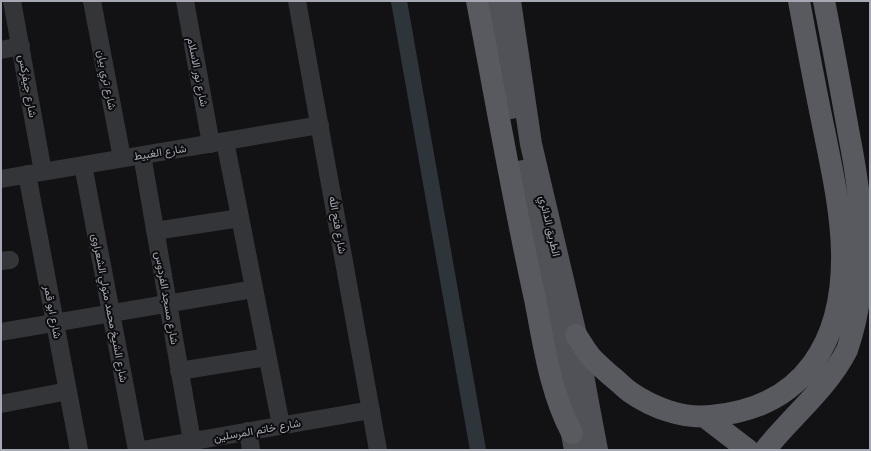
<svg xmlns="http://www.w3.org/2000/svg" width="871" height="451" viewBox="0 0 871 451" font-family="Montserrat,Vazirmatn,sans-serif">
<rect width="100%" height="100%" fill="#121214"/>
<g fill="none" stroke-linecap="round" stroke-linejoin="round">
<path stroke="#2d353b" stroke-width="16" d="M399 1 478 450"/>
<path stroke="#343538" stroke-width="18" d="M12 1 43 172
M92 1 122 158
M185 1 211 144
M297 1 378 450
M1 50 21 46
M225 141 281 425
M142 155 192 441
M83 165 137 450
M27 174 79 450
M1 179 320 125
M155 231 240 218
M1 261 10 260
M1 332 254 289
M179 371 267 357
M1 404 68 391
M248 431 251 450
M142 450 371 410"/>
<path stroke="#505257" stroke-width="22" d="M491 1 511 108
M510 1 531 144 576 335 586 392 597 450
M523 171 575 450"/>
<path stroke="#585a60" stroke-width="22" d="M477 1C496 100 513 200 535 299 544 345 550 392 572 433
M576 335C581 342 585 350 591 357 597 364 604 369 610 375 617 380 623 387 630 392 653 408 683 419 711 416 805 408 844 340 842 251 841 210 832 170 824 130 815 87 807 44 799 1
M705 417 748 450
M765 450C792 416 827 389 847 350 871 281 863 206 849 135 841 90 833 46 824 1"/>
</g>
<g text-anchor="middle" stroke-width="4" stroke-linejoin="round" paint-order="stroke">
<g font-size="11" fill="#a6a9b3" stroke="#0d0d0f">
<text transform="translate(198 72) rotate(79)" y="4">شارع نور الاسلام</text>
<text transform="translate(107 80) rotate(79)" y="4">شارع تري بيان</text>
<text transform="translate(28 86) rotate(80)" y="4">شارع جيفركس</text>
<text transform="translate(160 152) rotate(-9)" y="4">شارع الغبيط</text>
<text transform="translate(338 225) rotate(80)" y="4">شارع فتح الله</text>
<text transform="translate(550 226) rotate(77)" y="4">الطريق الدائري</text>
<text transform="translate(167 298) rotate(80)" y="4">شارع مسجد الفردوس</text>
<text transform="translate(110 308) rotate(79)" y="4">شارع الشيخ محمد متولي الشعراوى</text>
<text transform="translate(53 312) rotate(79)" y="4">شارع ابو قمر</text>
<text transform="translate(257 430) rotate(-10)" y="4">شارع خاتم المرسلين</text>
</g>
</g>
<rect width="871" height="451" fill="none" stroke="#a6a9b3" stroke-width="4"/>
</svg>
